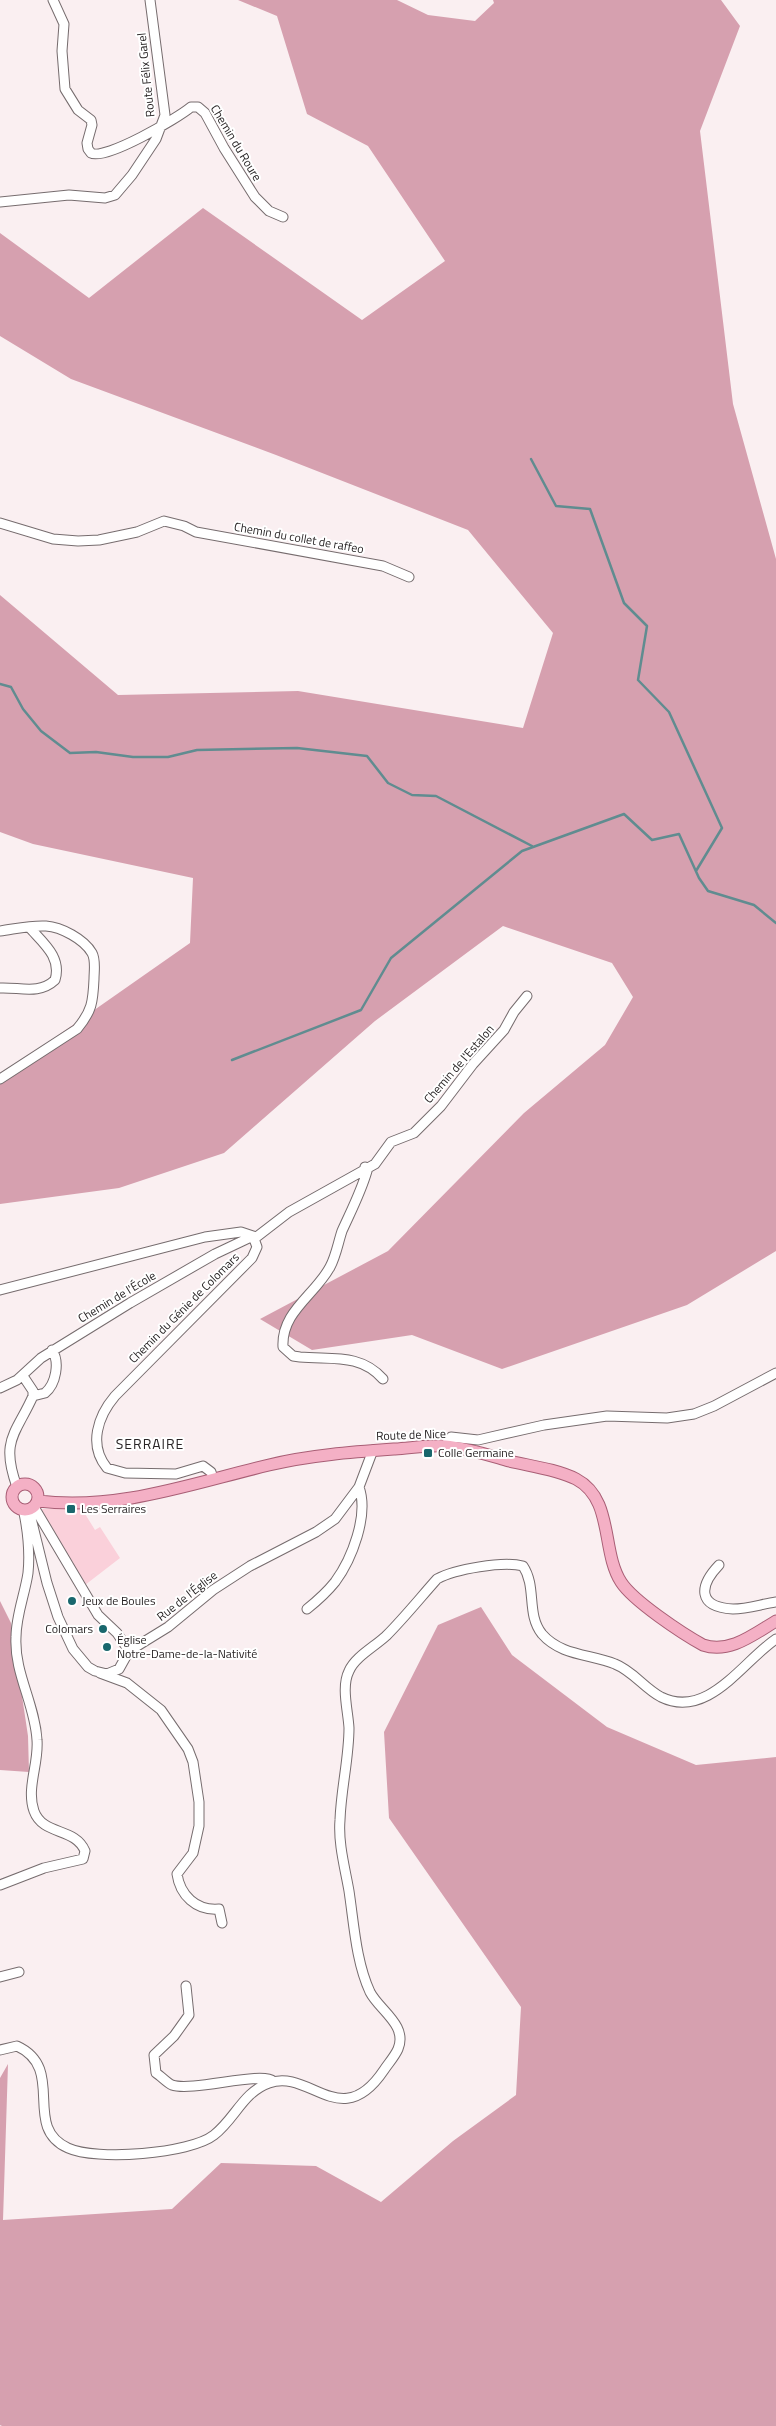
<svg xmlns="http://www.w3.org/2000/svg" width="776" height="2426" viewBox="0 0 776 2426" font-family="'Titillium Web',sans-serif">
<rect width="100%" height="100%" fill="#faeff1"/>
<path fill="#fad0da" d="M42 1509H82L95 1530 100 1527 120 1558 85 1585 41 1510Z"/>
<path fill="#d6a0af" d="M238 0H397L428 15 475 21 494 3 493 0H721L740 26 700 131 733 404 776 559V1251L687 1305 502 1369 412 1335 312 1350 260 1319 388 1251 524 1113 605 1045 633 997 612 963 503 926 375 1021 224 1153 119 1188 0 1204V1076L190 943 193 878 33 844 0 832V595L118 695 298 691 523 728 553 633 468 530 276 455 71 379 0 336V233L89 298 203 208 362 320 445 261 368 146 307 114 277 16Z
M0 1601 11 1623 28 1736 29 1772 0 1770Z
M481 1607 512 1655 607 1727 696 1765 776 1757V2426H2L0 2425V2078L8 2064 3 2220 172 2209 221 2163 316 2166 381 2202 453 2141 516 2095 521 2007 389 1818 384 1732 438 1625Z"/>
<g fill="none" stroke-linecap="round" stroke-linejoin="round">
<path stroke="#608c90" stroke-width="2.5" d="M531 459 556 506 590 509 624 603 647 626 638 680 669 712 722 828 696 871
M0 684 11 687 23 709 41 731 70 753 96 752 133 757H168L197 750 297 748 367 756 388 783 412 795 436 796 532 846
M232 1060 361 1010 391 958 522 851 624 814 652 840 679 834 699 878 708 891 754 905 776 923"/>
<g stroke="#766c6e" stroke-width="11">
<path id="minor" d="M53 0 64 24 62 51 65 89 78 110 91 120 92 125 87 143 88 149 91 153C105 161 178 118 191 107H198L205 113 224 148 255 197 269 211 283 217
M0 202 69 195 105 198 115 195 132 175 156 139 165 115 150 0
M0 523 53 539 78 541 99 540 137 532 164 521 184 526 196 532 383 566 409 577
M0 931C15 929 31 925 46 926 61 927 84 939 92 953 96 960 94 971 94 979 93 1002 92 1011 77 1029L0 1079
M0 988C20 987 39 995 55 980 62 957 43 943 29 927
M365 1167 367 1171C361 1192 351 1211 342 1231 338 1243 336 1256 330 1267 315 1295 281 1312 283 1347L293 1356 300 1357C331 1360 360 1353 383 1379
M254 1239 289 1212 375 1164 391 1142 414 1133 441 1106 473 1064 504 1030 514 1012 527 996
M0 1290 205 1237 241 1232 253 1236 257 1247 252 1258 115 1396C98 1416 88 1445 107 1468L125 1473 176 1474 203 1466 211 1472 213 1479
M0 1388 17 1380 41 1358 130 1303 215 1254 253 1236
M33 1396 45 1393C56 1384 60 1362 52 1350
M445 1446 451 1437 478 1440 544 1425 607 1416 667 1418 694 1414 714 1406 776 1373
M17 1487C0 1440 16 1434 33 1396V1391L23 1376
M34 1507 98 1615 117 1633 129 1651
M29 1510 47 1583 58 1617 73 1649 88 1667 95 1671 107 1674 119 1669 129 1651 168 1627 213 1590 250 1566 316 1532 335 1519 359 1487 373 1450
M719 1565C699 1586 697 1607 733 1609 747 1609 762 1604 776 1602
M307 1609C317 1601 327 1592 335 1582 352 1559 369 1515 359 1487
M100 1673 127 1683 161 1710 188 1749 193 1762 199 1802V1826L193 1853 177 1874C180 1895 196 1911 219 1909L222 1923
M0 1885 44 1868 83 1859 85 1851C75 1827 43 1836 34 1811 26 1788 39 1764 37 1740 35 1704 14 1673 16 1637 16 1615 25 1594 28 1573 30 1553 28 1533 24 1513
M0 1977 19 1972
M186 1986 189 2015 174 2036 154 2055 156 2073C161 2076 167 2083 172 2085 192 2092 262 2071 273 2081
M0 2050 17 2046C67 2069 21 2127 68 2148 96 2161 190 2154 214 2135 235 2119 243 2092 269 2083 310 2068 341 2134 384 2070 388 2064 395 2056 398 2049 408 2025 379 2010 370 1992 356 1962 354 1924 349 1891 345 1868 338 1843 340 1820 341 1789 349 1758 349 1728 348 1710 341 1687 349 1671 355 1657 374 1647 386 1636 404 1618 420 1598 437 1579 455 1569 503 1561 523 1566 537 1587 526 1614 542 1634 561 1656 591 1654 615 1664 633 1671 644 1688 661 1697 708 1720 743 1661 776 1639"/>
</g>
<g stroke="#a85e75" stroke-width="13">
<path id="major" d="M12 1497a13 13 0 1 1 26 0a13 13 0 1 1-26 0Z
M38 1501C118 1511 193 1483 269 1465 310 1455 353 1452 395 1449 411 1448 429 1445 445 1446 467 1448 488 1455 509 1461 530 1466 556 1469 576 1479 614 1499 601 1551 621 1582 633 1601 683 1634 703 1645 730 1654 754 1634 776 1621"/>
</g>
<use href="#minor" stroke="#fff" stroke-width="9"/>
<use href="#major" stroke="#f4b0c5" stroke-width="11"/>
</g>
<g fill="#19676d" stroke="#fff" stroke-width="2">
<rect x="423" y="1448" width="10" height="10" rx="2.5"/>
<rect x="66" y="1504" width="10" height="10" rx="2.5"/>
<circle cx="72" cy="1601" r="5"/>
<circle cx="103" cy="1629" r="5"/>
<circle cx="107" cy="1647" r="5"/>
</g>
<g text-anchor="middle" stroke-width="4" stroke-linejoin="round" paint-order="stroke">
<g font-size="12" fill="#292526" stroke="#fff">
<text transform="translate(146 75) rotate(-96)" y="4">Route Félix Garel</text>
<text transform="translate(236 143) rotate(59)" y="4">Chemin du Roure</text>
<text transform="translate(299 538) rotate(10)" y="4">Chemin du collet de raffeo</text>
<text transform="translate(459 1064) rotate(-49)" y="4">Chemin de l'Estalon</text>
<text transform="translate(117 1297) rotate(-31)" y="4">Chemin de l'École</text>
<text transform="translate(184 1308) rotate(-45)" y="4">Chemin du Génie de Colomars</text>
<text transform="translate(411 1435) rotate(-2)" y="4">Route de Nice</text>
<text transform="translate(187 1596) rotate(-38)" y="4">Rue de l'Église</text>
</g>
<g font-size="12" fill="#292526" stroke="#fff" text-anchor="start">
<text x="438" y="1457">Colle Germaine</text>
<text x="81" y="1513">Les Serraires</text>
<text x="82" y="1605">Jeux de Boules</text>
<text x="93" y="1633" text-anchor="end">Colomars</text>
<text x="117" y="1644">Église<tspan x="117" dy="14">Notre-Dame-de-la-Nativité</tspan></text>
</g>
<g font-size="14" letter-spacing="1" fill="#292526" stroke="#fff">
<text x="150" y="1449">SERRAIRE</text>
</g>
</g>
</svg>
